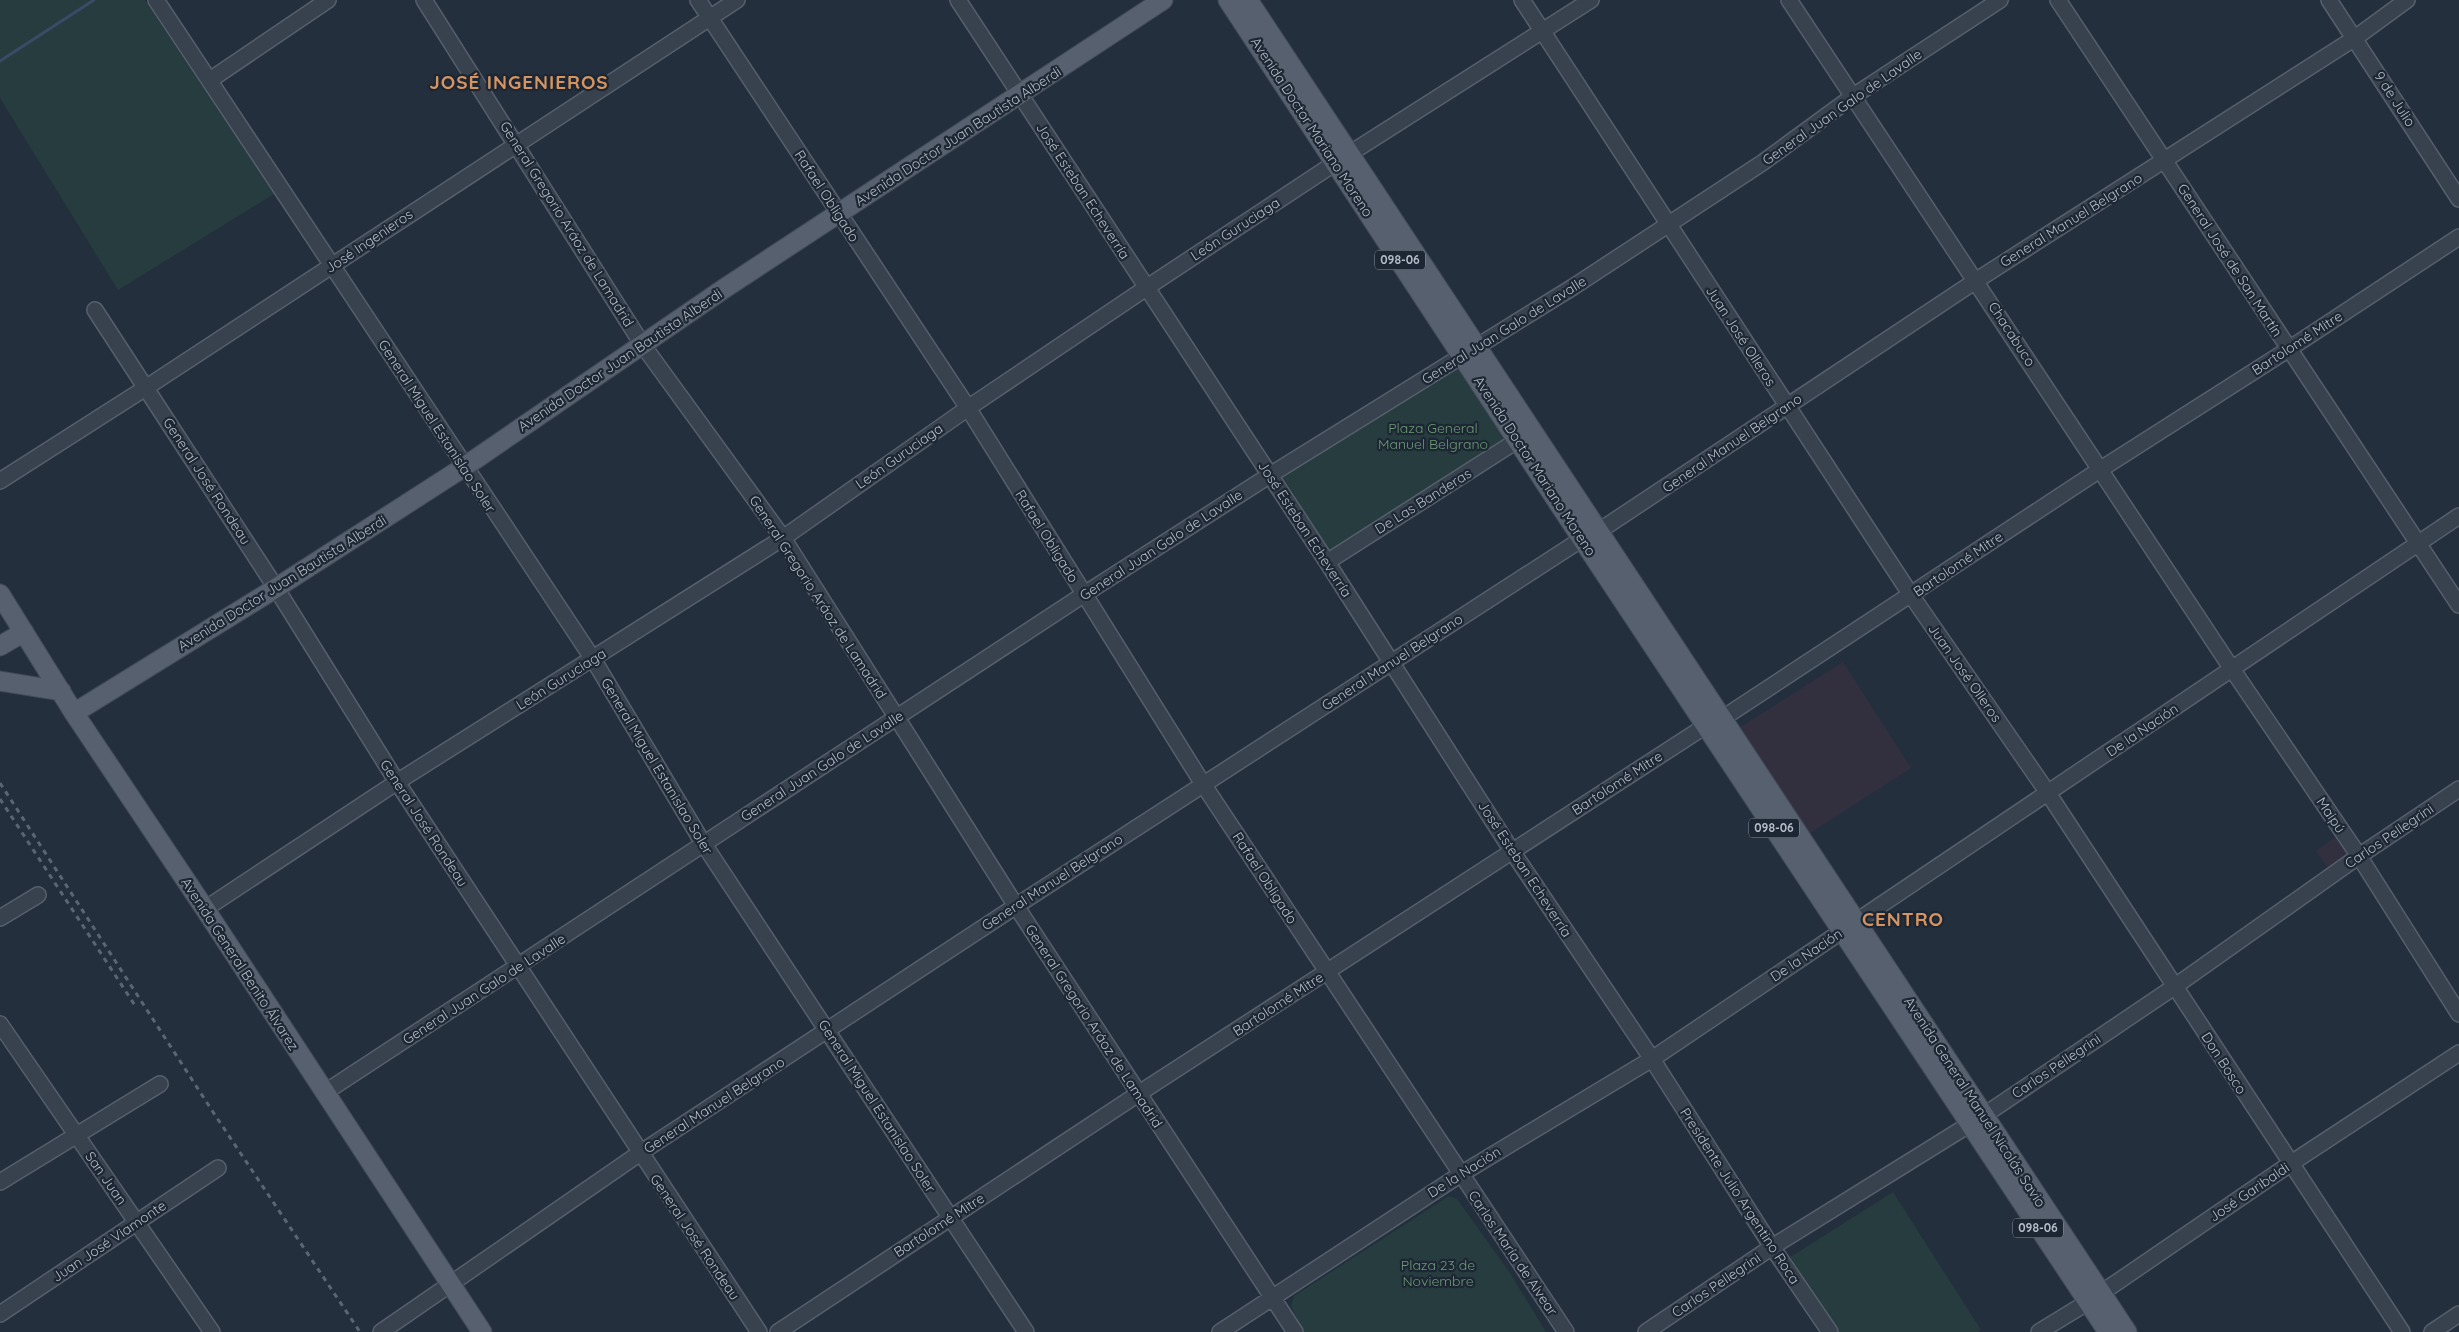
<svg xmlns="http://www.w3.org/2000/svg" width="2459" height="1332" viewBox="0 0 2459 1332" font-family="Quicksand,sans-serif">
<rect width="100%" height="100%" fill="#242f3e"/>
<path fill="#32303f" d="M1843 662 1911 768 1807 835 1739 728Z
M2335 837 2347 854V859L2330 871 2316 851Z"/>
<path fill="#263c3f" d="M0 0H145L274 194 118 290 0 98Z
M1462 364 1510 442 1330 553 1282 476Z
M1893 1192 1981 1330 1978 1332H1836L1789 1258Z
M1449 1196 1457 1199 1510 1273 1546 1332H1304L1291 1306 1294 1296Z"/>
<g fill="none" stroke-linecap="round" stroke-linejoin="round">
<path stroke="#394c67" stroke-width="3" d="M0 61 94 0"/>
<g stroke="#565f6c" stroke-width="18">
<path id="minor" d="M156 0 593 659 703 843 1026 1332
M424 0 642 344 783 538 1016 906 1295 1332
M698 0 968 408 1203 784 1566 1332
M958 0 1327 562 1512 851 1652 1059 1772 1247 1830 1332
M1522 0 1911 595 2048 793 2402 1332
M1789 0 2232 669 2359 856 2459 1014
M2058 0 2459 605
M2329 0 2459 199
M210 80 328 0
M95 310 276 588 397 782 759 1332
M0 481 147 387 737 0
M1327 562 1518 440
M205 909 397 782 783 538 968 408 1146 288 1335 163 1591 0
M0 918 38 895
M0 1024 212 1332
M324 1093 1083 595 1270 475 1573 287 1762 163 1852 97 2000 0
M0 1182 160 1084
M0 1314 218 1168
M381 1332 640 1153 1016 906 1582 539 1599 531 1977 280 2355 38 2407 0
M778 1332 1138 1094 1707 725 1723 718 2101 469 2289 349 2459 237
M1220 1332 1461 1174 1652 1059 2459 516
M1646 1332 1772 1247 1983 1116 2174 987 2359 856 2459 789
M2039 1332 2088 1302 2290 1164 2459 1053
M2432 1332 2459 1314"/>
</g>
<g stroke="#414a57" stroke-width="21">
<path id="major" d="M1228 0 1582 539 2108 1332
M1248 0 2127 1332
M0 594 74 713 205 909 482 1332
M0 646 24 632
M0 681 61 691
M74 713 276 588 464 467 725 288 1163 0"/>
</g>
<use href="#minor" stroke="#38414e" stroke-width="15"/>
<use href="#major" stroke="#56606e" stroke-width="19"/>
<path stroke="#5a6575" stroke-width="3" stroke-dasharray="5 5" stroke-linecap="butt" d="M0 783 213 1112 360 1332
M0 799 136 1007"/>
</g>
<g text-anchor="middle" stroke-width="4.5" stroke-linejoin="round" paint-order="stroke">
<g fill="#1d2633" stroke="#878f9c" stroke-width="1">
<rect x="1375" y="250.5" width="50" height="19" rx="4"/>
<rect x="1749" y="818.5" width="50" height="19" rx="4"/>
<rect x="2013" y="1218.5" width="50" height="19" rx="4"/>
</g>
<g font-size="12" font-weight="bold" fill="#b4bcc9">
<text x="1400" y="264">098-06</text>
<text x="1774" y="832">098-06</text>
<text x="2038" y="1232">098-06</text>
</g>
<g font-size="14" fill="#b4bcc9" stroke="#1d2633">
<text transform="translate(2395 99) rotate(57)" y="5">9 de Julio</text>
<text transform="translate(1842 107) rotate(-35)" y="5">General Juan Galo de Lavalle</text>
<text transform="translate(1312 127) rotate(57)" y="5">Avenida Doctor Mariano Moreno</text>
<text transform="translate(958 136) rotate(-33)" y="5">Avenida Doctor Juan Bautista Alberdi</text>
<text transform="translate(1083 191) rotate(57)" y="5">José Esteban Echeverría</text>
<text transform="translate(827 196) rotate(57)" y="5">Rafael Obligado</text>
<text transform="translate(2071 220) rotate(-32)" y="5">General Manuel Belgrano</text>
<text transform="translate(567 224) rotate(58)" y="5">General Gregorio Aráoz de Lamadrid</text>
<text transform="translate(1235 229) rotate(-33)" y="5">León Guruciaga</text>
<text transform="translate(369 241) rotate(-34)" y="5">José Ingenieros</text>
<text transform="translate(2230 260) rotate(57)" y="5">General José de San Martín</text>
<text transform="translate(1504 330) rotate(-32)" y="5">General Juan Galo de Lavalle</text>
<text transform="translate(2012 334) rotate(57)" y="5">Chacabuco</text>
<text transform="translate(1741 336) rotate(57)" y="5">Juan José Olleros</text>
<text transform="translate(2297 343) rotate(-33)" y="5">Bartolomé Mitre</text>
<text transform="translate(620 360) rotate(-34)" y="5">Avenida Doctor Juan Bautista Alberdi</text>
<text transform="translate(437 426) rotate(57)" y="5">General Miguel Estanislao Soler</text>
<text transform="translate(1732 443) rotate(-34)" y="5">General Manuel Belgrano</text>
<text transform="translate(899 456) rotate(-35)" y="5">León Guruciaga</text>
<text transform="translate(1535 466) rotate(57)" y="5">Avenida Doctor Mariano Moreno</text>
<text transform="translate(207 481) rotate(57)" y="5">General José Rondeau</text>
<text transform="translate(1423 501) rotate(-32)" y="5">De Las Banderas</text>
<text transform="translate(1305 529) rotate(57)" y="5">José Esteban Echeverría</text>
<text transform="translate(1047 536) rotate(58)" y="5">Rafael Obligado</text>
<text transform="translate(1161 545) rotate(-33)" y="5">General Juan Galo de Lavalle</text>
<text transform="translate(1958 564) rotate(-34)" y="5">Bartolomé Mitre</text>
<text transform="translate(282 583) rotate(-32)" y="5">Avenida Doctor Juan Bautista Alberdi</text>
<text transform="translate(818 597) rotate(57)" y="5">General Gregorio Aráoz de Lamadrid</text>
<text transform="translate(1392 662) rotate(-33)" y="5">General Manuel Belgrano</text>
<text transform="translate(1965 673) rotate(55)" y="5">Juan José Olleros</text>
<text transform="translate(561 679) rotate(-32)" y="5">León Guruciaga</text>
<text transform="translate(2142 730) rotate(-34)" y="5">De la Nación</text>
<text transform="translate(657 766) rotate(59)" y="5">General Miguel Estanislao Soler</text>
<text transform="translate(822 766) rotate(-33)" y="5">General Juan Galo de Lavalle</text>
<text transform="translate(1617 783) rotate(-33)" y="5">Bartolomé Mitre</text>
<text transform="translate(2331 815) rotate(56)" y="5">Maipú</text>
<text transform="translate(424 823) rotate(57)" y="5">General José Rondeau</text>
<text transform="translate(2389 836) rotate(-34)" y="5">Carlos Pellegrini</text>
<text transform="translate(1525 869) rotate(57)" y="5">José Esteban Echeverría</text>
<text transform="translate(1265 878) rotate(57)" y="5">Rafael Obligado</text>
<text transform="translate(1052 882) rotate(-33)" y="5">General Manuel Belgrano</text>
<text transform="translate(1806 955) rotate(-34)" y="5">De la Nación</text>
<text transform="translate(240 964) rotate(57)" y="5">Avenida General Benito Álvarez</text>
<text transform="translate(484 989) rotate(-33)" y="5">General Juan Galo de Lavalle</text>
<text transform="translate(1278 1004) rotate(-33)" y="5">Bartolomé Mitre</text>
<text transform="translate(1094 1026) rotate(57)" y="5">General Gregorio Aráoz de Lamadrid</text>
<text transform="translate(2224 1063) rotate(57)" y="5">Don Bosco</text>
<text transform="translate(2056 1066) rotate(-34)" y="5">Carlos Pellegrini</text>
<text transform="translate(1975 1102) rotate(57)" y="5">Avenida General Manuel Nicolás Savio</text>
<text transform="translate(714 1105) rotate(-33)" y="5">General Manuel Belgrano</text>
<text transform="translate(877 1106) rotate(57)" y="5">General Miguel Estanislao Soler</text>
<text transform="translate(1464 1172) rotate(-32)" y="5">De la Nación</text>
<text transform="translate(106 1178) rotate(55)" y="5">San Juan</text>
<text transform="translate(2249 1192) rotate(-34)" y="5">José Garibaldi</text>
<text transform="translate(1740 1196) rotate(57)" y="5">Presidente Julio Argentino Roca</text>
<text transform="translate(939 1225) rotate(-33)" y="5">Bartolomé Mitre</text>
<text transform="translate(695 1237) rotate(56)" y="5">General José Rondeau</text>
<text transform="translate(109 1241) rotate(-34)" y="5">Juan José Viamonte</text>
<text transform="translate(1513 1253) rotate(56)" y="5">Carlos María de Alvear</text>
<text transform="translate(1716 1285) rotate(-34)" y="5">Carlos Pellegrini</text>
</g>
<g font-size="14" fill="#6b9a76" stroke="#1d2633">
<text x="1433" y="433">Plaza General<tspan x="1433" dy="16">Manuel Belgrano</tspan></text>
<text x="1438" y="1270">Plaza 23 de<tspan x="1438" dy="16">Noviembre</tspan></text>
</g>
<g font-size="19" font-weight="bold" letter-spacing="1" fill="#d59563" stroke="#1d2633">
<text x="519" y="89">JOSÉ INGENIEROS</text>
<text x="1903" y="926">CENTRO</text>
</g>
</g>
</svg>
